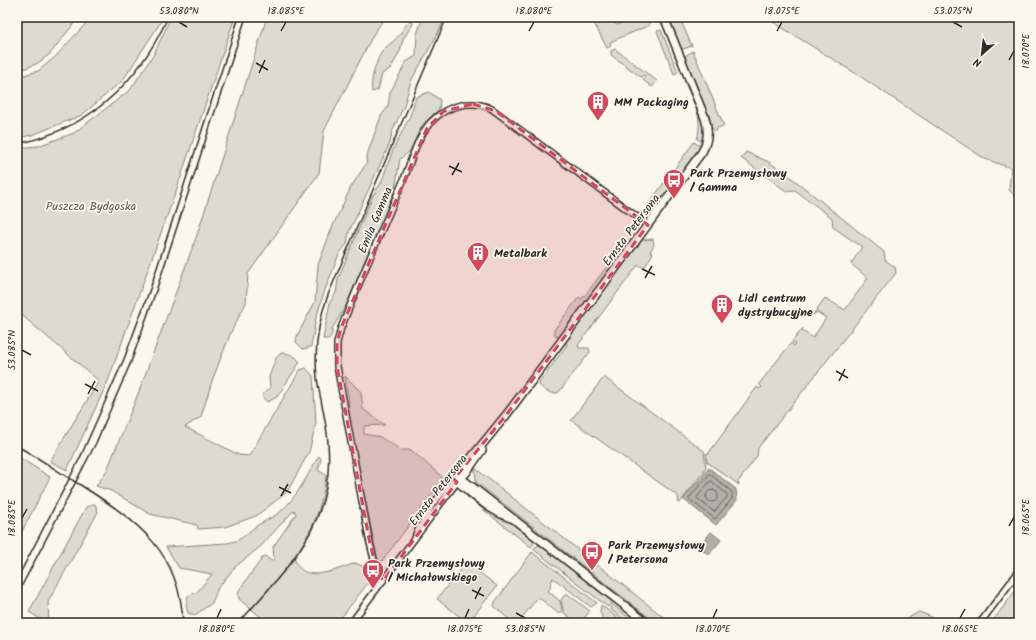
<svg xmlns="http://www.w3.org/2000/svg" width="1036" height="640" viewBox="0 0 1036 640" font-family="Kalam,sans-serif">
<rect width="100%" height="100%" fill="#fbf7ec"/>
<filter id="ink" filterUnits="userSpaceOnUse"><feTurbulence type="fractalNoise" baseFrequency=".025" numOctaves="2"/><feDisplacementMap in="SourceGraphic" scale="8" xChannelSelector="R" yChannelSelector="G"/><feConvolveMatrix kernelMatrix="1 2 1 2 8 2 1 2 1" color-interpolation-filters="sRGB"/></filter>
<g filter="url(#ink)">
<path fill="#dddad0" stroke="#84827e" d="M17 17H79L50 54 38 63 17 72Z
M92 17H164L123 80 82 115 32 135 17 138V77L38 71 55 57Z
M171 17H235L176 191 108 381 67 470 50 461 99 381 17 311V148L38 146 74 133 130 90 154 54Z
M267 17H385L373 35 324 131 319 173 248 274 246 303 231 332 212 381 201 417 185 427 239 455 249 456 300 370 306 368 313 376 316 423 309 452 287 492 256 516 225 527 198 529 197 525 150 514 111 491 96 486 107 470 138 394 196 238Z
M423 17H445L437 35 411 81 404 106 392 132 390 143 349 232 347 244 339 254 325 290 316 318 311 347 303 349 296 342 297 336 315 302 318 265 332 228 351 187 366 164 368 152 381 116 388 107 390 93 406 62 416 56 417 34Z
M595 17H605L617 25 632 17H646L650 25 610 42 611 46 607 48 595 25Z
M671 17H679L692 46 683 49 678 45 669 21Z
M765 17H1019V200L1009 190 1011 168 985 159 855 73Z
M412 19 413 24 403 39 400 51 391 68 382 74 378 90 372 92C370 80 376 59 384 49 389 44 396 40 400 34 404 28 406 24 412 19Z
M661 30 678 72 674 74 657 31Z
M615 49 657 81 652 87 643 80 645 76 643 75 641 77 611 55V51Z
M693 51 724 126 717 128 716 132 711 127 685 63V56Z
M684 80 688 82 703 123V142L697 139C704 116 692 101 684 80Z
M429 92 440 100 439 109 423 124 410 151 400 159 395 189 347 304 332 329V334L329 339H323L330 302 336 293 338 279 372 197 381 183 393 150 410 116 416 97Z
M694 142 701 147 699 152 655 211 647 206Z
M746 152 769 162 792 178 884 252 885 260 895 267 896 273 758 448 757 456 738 482 739 485 707 462 706 453 708 454 757 387 759 389 762 387 759 384 791 343 794 346 796 344 792 342 803 328 802 331 813 338 826 318 817 312 812 316 825 298 845 310 868 278 851 264 862 247 833 227 832 218 795 190 786 191 741 158Z
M653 239 654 245 650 251 653 253 644 268 638 265 578 345 579 348H589L590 352 559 392C551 396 545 390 539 385V383L567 345 565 341 641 240Z
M618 258 613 268 560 339 555 335 554 330 579 297 582 299 612 260Z
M281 353C289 353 295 355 300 362L277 397 267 402 263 398V394L270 388 269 377 276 358Z
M345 376 361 392 363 409 385 425 364 426V434L380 437 401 450H411L442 477 444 483 440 484 379 565 347 414 349 403Z
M604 377 704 451 706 468 679 504 678 496 571 420Z
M17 456 50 477 17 541Z
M319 456 321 459 318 470 326 475C323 505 312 533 294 557 301 587 337 569 356 563L374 572 368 583 337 623H268L239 599 238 594 240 589 263 557 265 556 271 561 274 559 273 547 296 514 294 510 260 547 235 567 218 588 212 603 195 615 188 613 186 605 188 596 197 592 212 574 179 568 166 547 227 543C239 541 242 538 251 530 259 523 271 519 280 512 297 498 307 475 319 456Z
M475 468 671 623H656L476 482Z
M477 484 478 486 585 569 576 565 475 485Z
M469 493 534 538V543L531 547 466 496Z
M95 504 98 512 48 602 49 623H47L29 612 86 507Z
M538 545H543L614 600 608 607 533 549Z
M532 552 597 603 591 607 553 578 550 585 551 587 548 591 560 601 562 610 559 614 538 597 518 623H513L494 606 495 602Z
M466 562 497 586 468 623 437 599Z
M1019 586V623H991Z
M566 593 590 611 580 623H577L564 613 561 600Z
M612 604 632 620 638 623H628L610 609Z
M601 605 624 623H604L600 611Z
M919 612 932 617 933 623H899Z"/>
<path fill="#b1afa7" stroke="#7b7a75" d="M709 468 736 489 737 500 716 525 683 499Z
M711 532 721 540 709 555 699 547Z"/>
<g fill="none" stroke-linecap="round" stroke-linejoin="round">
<path stroke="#61605d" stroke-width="1" d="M710 474 732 492V499L715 519 689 499Z
M711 481 727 494V497L714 512 697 498Z
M706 496a6 6 0 1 1 12 0a6 6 0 1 1-12 0Z"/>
<g stroke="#2b2b2b" stroke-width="8">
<path id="street" d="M416 534 432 505 454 479
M383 581 377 572 369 539 337 366V343L341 328C361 278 382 229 404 179 411 161 417 137 431 122 447 105 471 99 492 109L648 225
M351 623 457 482
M980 623 1019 571"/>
</g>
<g stroke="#2b2b2b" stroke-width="10">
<path id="secondary" d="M457 475 647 623
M458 481 466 473 482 450
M514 519C491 513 472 493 454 479L507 414 702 152C708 141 709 130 705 118L664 17"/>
</g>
<use href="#street" stroke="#fbf7ec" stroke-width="5"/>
<use href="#secondary" stroke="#fbf7ec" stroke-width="7"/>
<path stroke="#2b2b2b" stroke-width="1.5" d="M17 144C89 129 138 83 168 17
M17 446C39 458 60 473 82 486 137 521 180 551 183 623
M17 579 80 458 124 359 150 289 239 17
M17 595 96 443 131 362 156 291 246 17
M239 623C287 567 335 525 328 444 327 422 320 400 317 378 314 349 318 322 328 295L447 17"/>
</g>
</g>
<path fill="#d1495b" fill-opacity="0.2" stroke="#d1495b" stroke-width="3" stroke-dasharray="8 5" stroke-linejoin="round" d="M473 104 496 111 648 225 507 414 454 479 457 482 383 581 377 572 369 539 337 366V343L341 328 427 128 444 111Z"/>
<path fill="none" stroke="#2b2b2b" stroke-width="1.5" d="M179 22 187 27M953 22 962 27M281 31 286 22M529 31 534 22M777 31 782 22M1009 60 1014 51M256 63 268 70M259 73 265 60M449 166 462 172M452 175 459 163M642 269 655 275M645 278 652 266M22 350 31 355M836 371 848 378M839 381 845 369M85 384 98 391M88 394 95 381M279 487 291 493M281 496 288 484M22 518 27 509M1009 526 1014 517M472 590 484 596M475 599 481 587M516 613 525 618M217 618 221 609M465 618 469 609M713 618 717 609M960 618 965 609"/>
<defs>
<g id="building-pin" transform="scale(1.15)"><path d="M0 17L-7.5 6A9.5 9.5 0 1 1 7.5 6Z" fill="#d1495b" stroke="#fbf7ec"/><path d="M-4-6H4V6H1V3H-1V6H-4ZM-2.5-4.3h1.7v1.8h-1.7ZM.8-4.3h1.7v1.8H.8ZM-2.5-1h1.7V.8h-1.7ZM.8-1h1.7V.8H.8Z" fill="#fff"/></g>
<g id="bus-pin" transform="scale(1.15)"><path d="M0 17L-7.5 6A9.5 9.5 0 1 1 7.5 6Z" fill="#d1495b" stroke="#fbf7ec"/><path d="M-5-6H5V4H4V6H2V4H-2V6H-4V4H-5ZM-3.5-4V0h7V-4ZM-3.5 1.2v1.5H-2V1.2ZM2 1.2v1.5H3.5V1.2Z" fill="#fff"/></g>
</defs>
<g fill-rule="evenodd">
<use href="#building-pin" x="598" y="102"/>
<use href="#bus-pin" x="674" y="180"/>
<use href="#building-pin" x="478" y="253"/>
<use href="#building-pin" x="722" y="305"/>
<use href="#bus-pin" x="592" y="552"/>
<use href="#bus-pin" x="373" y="570"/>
</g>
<g text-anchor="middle" stroke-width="3.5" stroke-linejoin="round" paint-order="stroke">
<g font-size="12" font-weight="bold" fill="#2b2b2b" stroke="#fbf7ec" text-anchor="start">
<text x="614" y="106">MM Packaging</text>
<text x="690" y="177">Park Przemysłowy<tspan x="690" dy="14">/ Gamma</tspan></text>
<text x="494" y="257">Metalbark</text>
<text x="738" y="302">Lidl centrum<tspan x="738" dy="14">dystrybucyjne</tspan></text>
<text x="608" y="549">Park Przemysłowy<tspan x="608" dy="14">/ Petersona</tspan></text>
<text x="388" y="567">Park Przemysłowy<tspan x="388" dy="14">/ Michałowskiego</tspan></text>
</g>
<g font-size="12" fill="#585754" stroke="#fbf7ec">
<text x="91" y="210">Puszcza Bydgoska</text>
</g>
<g font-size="12" fill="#2b2b2b" stroke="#fbf7ec">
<text transform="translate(375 220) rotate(-67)" y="4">Emila Gamma</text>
<text transform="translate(631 230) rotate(-53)" y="4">Ernsta Petersona</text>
<text transform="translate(438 490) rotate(-52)" y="4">Ernsta Petersona</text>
</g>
</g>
<rect width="1036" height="640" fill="none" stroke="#fbf7ec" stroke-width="44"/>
<g transform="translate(982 54) rotate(208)" stroke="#fbf7ec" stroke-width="3" paint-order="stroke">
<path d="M0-3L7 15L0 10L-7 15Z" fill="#2b2b2b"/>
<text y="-6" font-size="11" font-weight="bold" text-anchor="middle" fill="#2b2b2b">N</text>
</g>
<rect x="22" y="22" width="992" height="596" fill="none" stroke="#2b2b2b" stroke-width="1.5"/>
<g font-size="10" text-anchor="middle" fill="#2b2b2b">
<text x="179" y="14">53.080°N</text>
<text x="286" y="14">18.085°E</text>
<text x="534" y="14">18.080°E</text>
<text x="782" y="14">18.075°E</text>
<text x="953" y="14">53.075°N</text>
<text transform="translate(1025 51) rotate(-90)" y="4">18.070°E</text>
<text transform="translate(11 350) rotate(-90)" y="4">53.085°N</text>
<text transform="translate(1025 517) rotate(-90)" y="4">18.065°E</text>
<text transform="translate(11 518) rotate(-90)" y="4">18.085°E</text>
<text x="217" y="632">18.080°E</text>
<text x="465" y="632">18.075°E</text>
<text x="525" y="632">53.085°N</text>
<text x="713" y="632">18.070°E</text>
<text x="960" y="632">18.065°E</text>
</g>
</svg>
